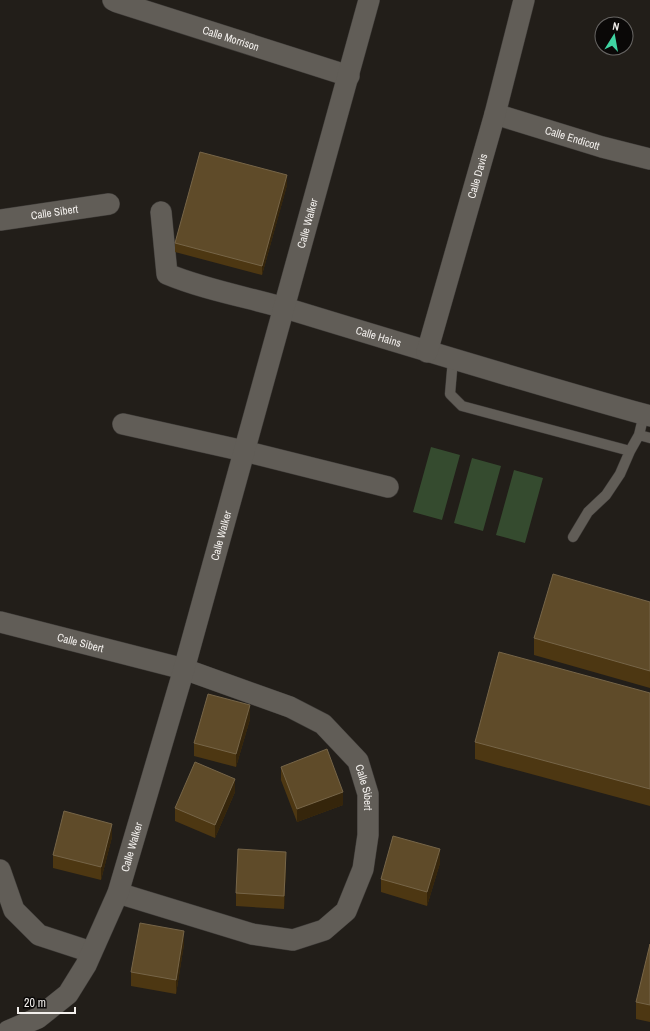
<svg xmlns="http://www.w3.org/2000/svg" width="650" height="1031" viewBox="0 0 650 1031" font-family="'Archivo Narrow',sans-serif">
<rect width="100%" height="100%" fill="#221e19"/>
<path fill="#354b2f" d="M431 447 460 455 442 520 413 512Z
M472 458 501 466 483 531 454 523Z
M514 470 543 478 525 543 496 535Z"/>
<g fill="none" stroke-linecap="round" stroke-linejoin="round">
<g stroke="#3e3b38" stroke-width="11">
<path id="service" d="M453 359 450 394 462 406 630 451 639 435 644 414
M639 435 650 438
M573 537 588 512 606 495 620 474 630 451"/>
</g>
<g stroke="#3e3b38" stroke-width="22">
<g id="minor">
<path id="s1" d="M113 0 117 2 349 76"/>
<path id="s2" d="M495 114 602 147 650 159"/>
<path id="s3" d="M161 212 167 274C208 291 253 298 295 311 413 347 531 383 650 416"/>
<path id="s4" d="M0 220 109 204"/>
<path id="s5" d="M427 352 495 114 524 0"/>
<path d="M123 424 244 451 388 487"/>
<path id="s6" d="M0 622 184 669 290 707 323 724 358 761 368 794V835L363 869 346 911 324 930 293 940 252 934 118 893"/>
<path d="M0 870 14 910 39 935 91 952"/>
<path id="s7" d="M8 1031 38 1018 68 994 86 965 118 893 184 669 369 0"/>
</g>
</g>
<use href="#service" stroke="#615d57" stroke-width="10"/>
<use href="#minor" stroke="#615d57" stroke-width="21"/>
</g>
<path fill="#4d3712" d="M287 185 262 275 175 252V243Z
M650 602V688L534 655V638Z
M650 693V806L475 759V742Z
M250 719 236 767 194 756V743Z
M281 767 343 805 297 822 281 780Z
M235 792 215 838 175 821V808Z
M112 837 101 880 53 868V855Z
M440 863 427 906 381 892V879Z
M286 865 284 909 236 906V893Z
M184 944 176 994 131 986V972Z
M650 944V1022L636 1019V1002Z"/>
<path fill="#35250b" d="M287 175V185L262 275V266Z
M250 705V719L236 767V754Z
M235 779V792L215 838V825Z
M343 792V805L297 822V809Z
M112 824V837L101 880V867Z
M440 849V863L427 906V892Z
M286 852V865L284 909V896Z
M184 931V944L176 994V980Z"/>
<path fill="#5f4b29" stroke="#766548" d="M200 152 287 175 262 266 175 243Z
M553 574 650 602V671L534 638Z
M499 652 650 693V789L475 742Z
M208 694 250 705 236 754 194 743Z
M327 749 343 792 297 809 281 767Z
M195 762 235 779 215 825 175 808Z
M64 811 112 824 101 867 53 855Z
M393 836 440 849 427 892 381 879Z
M238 849 286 852 284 896 236 893Z
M140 923 184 931 176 980 131 972Z
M650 944V1005L636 1002Z"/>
<g text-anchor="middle" stroke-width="3" stroke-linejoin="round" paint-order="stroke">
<g font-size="11" fill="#f3f0ed" stroke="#0a0807">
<text dy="4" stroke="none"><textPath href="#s1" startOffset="124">Calle Morrison</textPath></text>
<text dy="4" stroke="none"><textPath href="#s2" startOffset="81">Calle Endicott</textPath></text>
<text dy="4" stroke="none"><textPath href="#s5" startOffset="183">Calle Davis</textPath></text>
<text dy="4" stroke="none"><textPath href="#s4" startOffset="55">Calle Sibert</textPath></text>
<text dy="4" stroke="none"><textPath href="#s7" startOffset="880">Calle Walker</textPath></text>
<text dy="4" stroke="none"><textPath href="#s3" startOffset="283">Calle Hains</textPath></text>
<text dy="4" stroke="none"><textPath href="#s7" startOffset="556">Calle Walker</textPath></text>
<text dy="4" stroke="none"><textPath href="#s6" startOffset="83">Calle Sibert</textPath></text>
<text dy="4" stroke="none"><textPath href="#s6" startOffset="418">Calle Sibert</textPath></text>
<text dy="4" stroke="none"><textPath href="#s7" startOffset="232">Calle Walker</textPath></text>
</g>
</g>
<g transform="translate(614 36) rotate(11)"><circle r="19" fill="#0a0807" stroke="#676563"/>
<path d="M0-3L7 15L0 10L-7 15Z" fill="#3fd4a2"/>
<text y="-6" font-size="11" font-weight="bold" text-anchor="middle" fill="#f3f0ed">N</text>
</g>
<path d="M18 1007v6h57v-6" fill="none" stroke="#f3f0ed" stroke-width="2"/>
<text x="24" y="1007" font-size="12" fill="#f3f0ed" stroke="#0a0807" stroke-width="3" paint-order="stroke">20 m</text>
</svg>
